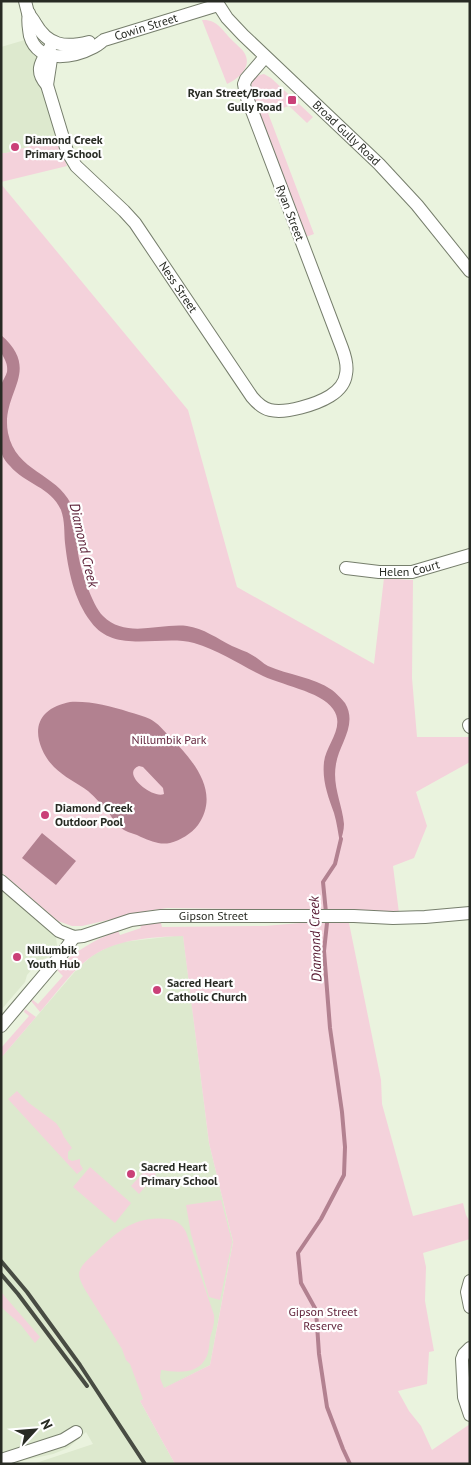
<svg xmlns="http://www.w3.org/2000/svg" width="471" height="1465" viewBox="0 0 471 1465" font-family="'PT Sans',sans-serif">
<rect width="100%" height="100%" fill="#eaf3de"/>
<path fill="#dde9ce" d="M28 39 37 58V75L57 139 6 153H1V47Z
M1 890 51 932 56 938 57 945 55 952 52 956 40 960 27 975 25 982 1 1010Z
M183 935 209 1143 233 1242 210 1365 140 1401 175 1464H33L93 1444 86 1432 68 1448 53 1454 8 1464 1 1458V1058L78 968 93 955 108 947 123 942Z"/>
<path fill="#f4d2db" d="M202 20C217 19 222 30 231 39 235 44 242 48 245 54 252 68 238 79 227 84Z
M264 74 271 78 313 117 307 123 289 106 268 113 314 234 306 237 252 96C250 85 251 76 264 74Z
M57 139 67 166 1 182V153H6Z
M1 184 188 410 237 587 374 664 384 578 413 580 412 678 417 737H470V762L416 792 427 826 414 858 393 866 399 913 281 911 238 909 167 908 147 911 82 926H72L58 921 1 872Z
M144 923H161L162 927 265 926 300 923H349L381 1080 382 1104 413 1216 463 1203 466 1215 470 1222V1239L423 1253 426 1267 425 1301 434 1351 429 1352 427 1384 398 1391 409 1411 421 1426 432 1450 470 1424V1464H175L140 1401 143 1399 130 1364 126 1360 122 1349 84 1288C82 1283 79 1279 79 1273 81 1264 90 1258 96 1252 117 1231 136 1215 168 1219 176 1220 182 1224 186 1232L214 1315C215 1323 212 1331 210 1338 209 1346 209 1355 204 1361 195 1375 175 1372 161 1370L160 1378 164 1388 210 1365 233 1242 209 1143 183 936C151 937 113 939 87 960 70 973 54 996 40 1012L31 1001 33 1000 38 1004 63 976 58 971 57 968C76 951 95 939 118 931L120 935 141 928 140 924Z
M25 1009 36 1017 1 1058V1048L29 1016 24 1012Z
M17 1091 29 1103 56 1123 61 1130 64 1137 72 1148 68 1152V1159L72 1161 80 1159V1164L83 1169 77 1174 8 1099Z
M90 1167 131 1203 115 1223 73 1187Z
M148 1167 156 1174 139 1194 131 1186Z
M221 1200 232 1242 220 1300 209 1297 191 1234 186 1205Z
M1 1292 40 1337 35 1343 21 1325 1 1307Z"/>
<path fill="#b28190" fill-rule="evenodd" d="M1 335C43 372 0 392 8 433 16 472 56 473 71 504 79 519 76 537 78 553 80 568 92 605 103 616 126 639 159 623 187 626 203 628 218 639 232 646 238 649 246 651 252 655 258 658 262 663 268 666 288 675 313 677 332 690 336 693 342 699 345 703 358 725 339 744 336 764 332 786 342 803 344 824 344 830 342 837 340 843 338 833 337 823 334 813 328 796 322 781 324 762 326 744 346 727 333 709 321 691 279 685 259 674 237 663 218 650 194 643 161 634 115 655 91 622 74 600 68 570 65 543 64 532 65 521 61 510 51 487 25 484 10 466 7 463 3 458 2 454 0 448 0 393 1 386 2 381 6 376 7 372 8 364 5 360 2 354 0 349 1 341 1 335Z
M70 702C91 701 109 706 129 712 136 714 144 716 150 719 158 723 164 731 170 737 193 760 221 792 198 825 191 834 181 840 170 843 159 845 151 841 141 837 136 834 129 833 124 830 117 826 113 819 109 813 102 805 96 798 88 791 77 783 64 777 54 767 41 754 30 728 46 713 52 707 61 704 70 702ZM139 766 143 767 163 788 164 794C152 799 120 773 139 766Z
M42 833 76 861 56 885 22 858Z"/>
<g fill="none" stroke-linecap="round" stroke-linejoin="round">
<path stroke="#b28190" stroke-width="4" d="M341 839 335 864 323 882 327 923 324 951 330 1028 342 1112 345 1147 344 1175 321 1219 298 1253 301 1283 316 1310 319 1354 327 1407 343 1449 350 1464"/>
<g stroke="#767e6c" stroke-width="14">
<g id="minor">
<path d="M25 1C26 5 27 9 28 13 30 16 33 19 35 23 48 46 65 48 89 42"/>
<path id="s1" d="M216 1 227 18 243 35 379 164 417 205 470 271"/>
<path id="s2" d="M29 13C27 21 29 29 30 36 38 65 75 57 94 47 98 45 101 42 104 40L218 5"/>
<path id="s3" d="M53 42C46 58 31 67 47 85L67 151 76 166 124 211 135 223 252 397C257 403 262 408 270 410 286 414 317 404 330 396 338 391 345 383 346 374 348 365 345 356 342 348L246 95 244 84 246 79 265 57"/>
<path d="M47 85 51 59 49 51"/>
<path id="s4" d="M346 568 379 572H412L470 555"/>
<path d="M469 725 470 727"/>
<path id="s5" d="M1 881 59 931 74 937 83 936 131 920 161 916H354L393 918 425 917 470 913"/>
<path d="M1 1026 62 954 74 937"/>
<path d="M470 1281 467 1292 470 1307"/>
<path d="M470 1348 464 1354 462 1359 464 1397 470 1415"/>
<path d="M1 1460 63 1440 76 1432"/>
</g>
</g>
<use href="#minor" stroke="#fff" stroke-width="12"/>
<path stroke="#484c43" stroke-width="4" d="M1 1261 27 1292 80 1365 145 1464
M1 1274 18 1294 87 1386"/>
</g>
<g fill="#ca4078" stroke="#fff" stroke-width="2">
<rect x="287" y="95" width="10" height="10" rx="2.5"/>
<circle cx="15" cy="147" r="5"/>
<circle cx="45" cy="815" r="5"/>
<circle cx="17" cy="957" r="5"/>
<circle cx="157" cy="990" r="5"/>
<circle cx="131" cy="1174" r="5"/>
</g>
<g text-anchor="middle" stroke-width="4.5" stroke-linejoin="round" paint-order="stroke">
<g font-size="12" fill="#282b24" stroke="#fff">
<text dy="4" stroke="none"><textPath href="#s2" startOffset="154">Cowin Street</textPath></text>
<text dy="4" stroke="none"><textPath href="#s1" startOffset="186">Broad Gully Road</textPath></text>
<text transform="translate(290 213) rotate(69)" y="4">Ryan Street</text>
<text dy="4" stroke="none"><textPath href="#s3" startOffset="294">Ness Street</textPath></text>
<text dy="4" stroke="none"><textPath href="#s4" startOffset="64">Helen Court</textPath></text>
<text dy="4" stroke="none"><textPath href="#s5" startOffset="235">Gipson Street</textPath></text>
</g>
<g font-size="12" font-weight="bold" fill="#282b24" stroke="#fff" text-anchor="start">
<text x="282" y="97" text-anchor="end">Ryan Street/Broad<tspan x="282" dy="14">Gully Road</tspan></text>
<text x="25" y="144">Diamond Creek<tspan x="25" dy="14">Primary School</tspan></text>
<text x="55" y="812">Diamond Creek<tspan x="55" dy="14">Outdoor Pool</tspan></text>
<text x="27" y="954">Nillumbik<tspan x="27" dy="14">Youth Hub</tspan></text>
<text x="167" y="987">Sacred Heart<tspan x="167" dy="14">Catholic Church</tspan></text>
<text x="141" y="1171">Sacred Heart<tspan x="141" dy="14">Primary School</tspan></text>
</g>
<g font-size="12" fill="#62243c" stroke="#fff">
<text x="169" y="744">Nillumbik Park</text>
<text x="323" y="1316">Gipson Street<tspan x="323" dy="14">Reserve</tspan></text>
</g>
<g font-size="14" font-style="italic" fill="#571a32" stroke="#fff">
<text transform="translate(84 545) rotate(77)" y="5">Diamond Creek</text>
<text transform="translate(315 939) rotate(-92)" y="5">Diamond Creek</text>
</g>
</g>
<rect width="471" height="1465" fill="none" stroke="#282b24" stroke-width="5"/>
<g transform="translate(35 1430) rotate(64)" stroke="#ffffff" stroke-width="4" paint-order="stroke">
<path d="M0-4L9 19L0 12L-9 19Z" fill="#282b24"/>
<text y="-8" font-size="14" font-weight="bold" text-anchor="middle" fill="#282b24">N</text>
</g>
</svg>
